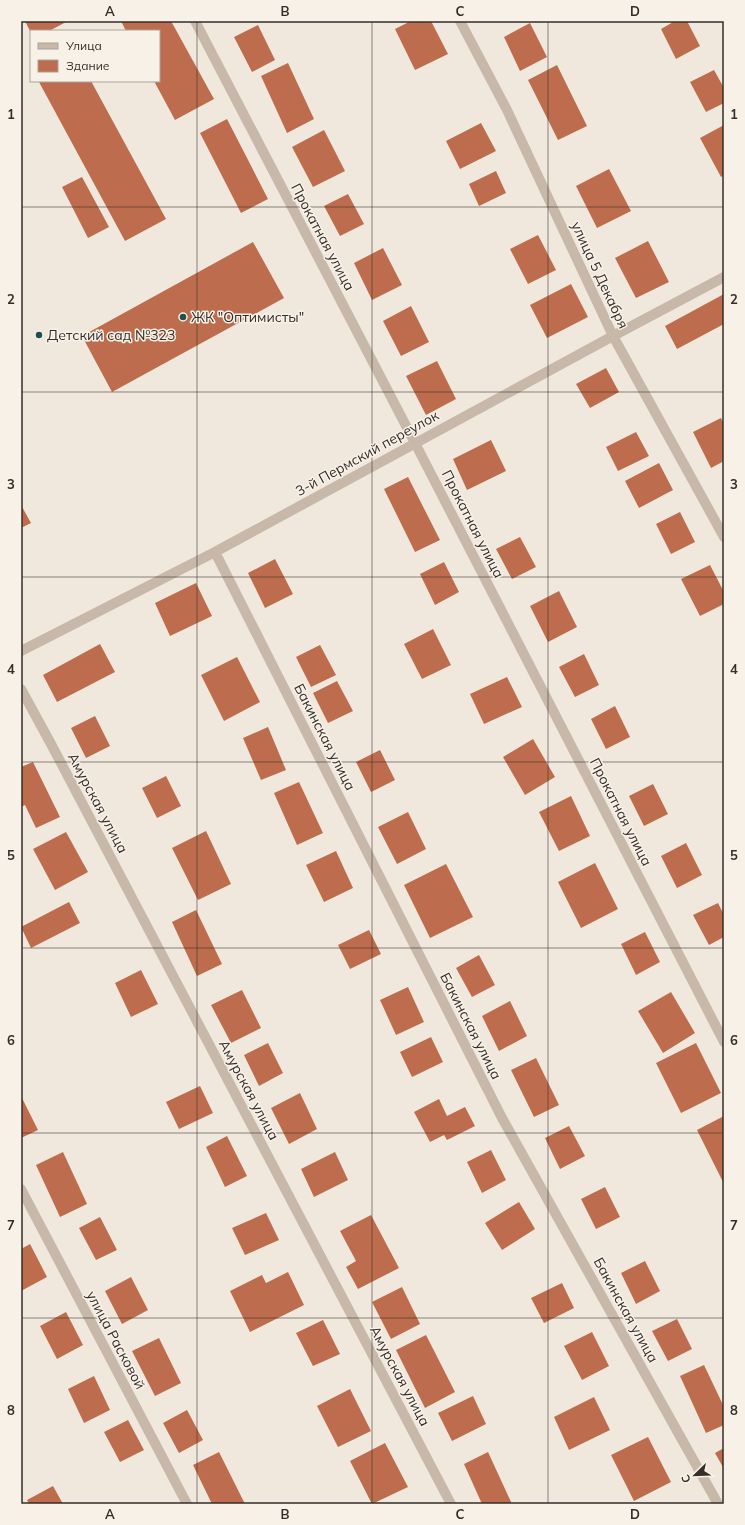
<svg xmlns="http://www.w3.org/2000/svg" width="745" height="1525" viewBox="0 0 745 1525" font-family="Mulish,sans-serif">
<rect width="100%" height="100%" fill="#f0e8dc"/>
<path fill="#bd6d4d" d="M25 21H68L49 31H30Z
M121 21H171L214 99 175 120 154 81H159V31H126Z
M411 21H431L448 54 415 70 395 29Z
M675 21H687L700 46 676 59 661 29Z
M530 23 547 57 520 71 504 37Z
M258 25 275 60 252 72 234 37Z
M288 63 314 119 287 133 261 76Z
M557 65 587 126 558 140 528 80Z
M714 70 724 88V103L706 112 690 82Z
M40 81H91L166 219 125 241 39 82Z
M227 119 268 199 241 213 200 133Z
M481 123 496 151 460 169 446 141Z
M724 125V175L721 177 700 138Z
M324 130 345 171 313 187 292 147Z
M609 169 631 211 597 228 576 186Z
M496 171 506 193 479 206 469 184Z
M82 177 109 227 88 238 62 187Z
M348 194 364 224 340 236 324 206Z
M538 235 556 270 528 284 510 249Z
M648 241 669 282 636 298 615 258Z
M253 242 284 298 112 392 82 336Z
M383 248 402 285 372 300 354 263Z
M571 284 588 317 547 338 530 305Z
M724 294V324L677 349 665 326Z
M411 306 429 342 401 356 383 321Z
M437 361 456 399 426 415 406 376Z
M606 368 619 392 590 408 576 384Z
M721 418 724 424V461L711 468 693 432Z
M636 432 649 456 618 471 606 447Z
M491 440 506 471 467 490 453 459Z
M659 463 673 490 639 508 625 481Z
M408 477 440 540 415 552 384 489Z
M21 505 31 523 21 528Z
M680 512 695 542 671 554 656 524Z
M520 537 536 567 512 579 496 549Z
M275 559 293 594 265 608 248 573Z
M444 562 459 592 435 605 420 574Z
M710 565 724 592V604L700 616 681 579Z
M196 583 212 616 170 636 155 603Z
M559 591 577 627 548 642 530 606Z
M433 629 451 665 422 679 404 644Z
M100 644 115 672 57 702 43 675Z
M320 645 336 675 311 687 296 657Z
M584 654 599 685 575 697 559 667Z
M237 657 260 702 224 721 201 675Z
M507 677 522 707 484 724 470 694Z
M337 681 353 711 328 723 313 693Z
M615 706 630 737 606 749 591 719Z
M95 716 110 746 86 758 71 728Z
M268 727 286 770 261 780 243 738Z
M533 739 555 777 525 795 503 757Z
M380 750 395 780 371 792 356 762Z
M33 762 60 817 36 828 25 805 21 807V767Z
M166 776 181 806 157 818 142 788Z
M299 782 323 833 297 845 274 793Z
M653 784 668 814 644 826 629 796Z
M571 796 590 836 559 851 539 812Z
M408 812 426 849 397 864 378 827Z
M206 831 231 884 198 900 172 848Z
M66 832 88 872 55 890 33 849Z
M686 843 702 875 677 888 661 856Z
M336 851 353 888 324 902 306 865Z
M595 863 618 909 581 928 558 882Z
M446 864 473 917 430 938 404 885Z
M69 902 80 923 31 948 21 927Z
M718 903 724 915V937L709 945 693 915Z
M196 910 222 964 197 976 172 922Z
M369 930 381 954 350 969 338 945Z
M645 932 660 962 636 975 621 944Z
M479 955 495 985 472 997 456 968Z
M141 970 158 1004 131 1017 115 983Z
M408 987 424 1022 396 1035 380 1000Z
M242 990 261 1028 231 1043 211 1005Z
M671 992 695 1033 663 1053 638 1011Z
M510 1001 527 1036 499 1051 482 1016Z
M431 1037 443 1062 412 1077 400 1052Z
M268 1043 283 1073 259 1086 244 1055Z
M696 1043 721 1093 681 1113 656 1063Z
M536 1058 559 1105 534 1117 511 1070Z
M200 1086 213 1113 179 1129 166 1102Z
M300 1093 317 1129 289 1144 271 1108Z
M21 1096 38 1130 21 1138Z
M439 1099 447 1116 465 1107 475 1126 447 1140 444 1135 430 1142 414 1112Z
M724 1116V1181L723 1182 697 1130Z
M569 1126 585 1156 560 1169 545 1138Z
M227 1136 247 1176 225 1187 206 1147Z
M491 1150 506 1180 482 1193 467 1162Z
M63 1152 87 1204 60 1217 36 1165Z
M335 1152 348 1180 314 1197 301 1169Z
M605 1187 620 1217 596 1229 581 1199Z
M519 1202 535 1229 502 1250 485 1223Z
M266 1213 279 1240 245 1255 232 1228Z
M371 1215 399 1268 358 1289 346 1267 356 1261 340 1231Z
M100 1217 117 1250 96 1260 79 1228Z
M30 1244 47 1277 21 1291V1249Z
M645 1261 660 1291 636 1304 621 1273Z
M288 1272 304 1305 250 1332 230 1291 262 1275 266 1283Z
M131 1277 148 1310 122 1324 105 1291Z
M562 1283 574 1308 544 1323 531 1298Z
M402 1287 420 1324 391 1339 372 1302Z
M66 1312 83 1345 57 1359 40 1326Z
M677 1319 692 1349 668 1361 652 1331Z
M323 1320 340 1354 313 1366 296 1333Z
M592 1332 609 1366 582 1380 564 1346Z
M426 1335 455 1392 425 1408 396 1350Z
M159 1338 181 1383 155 1396 132 1351Z
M704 1365 724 1407V1425L706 1433 680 1376Z
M94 1376 110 1410 84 1423 68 1389Z
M350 1389 371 1431 338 1447 317 1406Z
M473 1396 486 1424 452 1441 438 1413Z
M594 1397 610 1430 569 1450 554 1417Z
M187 1410 203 1440 179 1453 163 1423Z
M128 1420 144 1450 120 1462 104 1432Z
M648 1437 671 1482 634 1501 611 1455Z
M385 1443 408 1487 372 1504 350 1461Z
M724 1448V1469L715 1453Z
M219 1452 245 1504H212L193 1465Z
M488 1452 512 1504H482L464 1464Z
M53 1486 63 1504H29L27 1500Z"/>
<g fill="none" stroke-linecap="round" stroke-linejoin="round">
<path stroke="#c7b8a9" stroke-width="10" d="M195 21 415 443 724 1042
M460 21 507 110 613 336 724 537
M215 552 502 1118 718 1504
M21 651 215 552 613 336 724 277
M21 689 51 744 451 1504
M21 1189 187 1504"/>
</g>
<path fill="none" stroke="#352d28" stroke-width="1" stroke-opacity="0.55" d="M197 21V1504M372 21V1504M548 21V1504M21 207H724M21 392H724M21 577H724M21 762H724M21 948H724M21 1133H724M21 1318H724"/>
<g fill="#214e53" stroke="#f8f1e8" stroke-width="1.5">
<circle cx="183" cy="317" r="4"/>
<circle cx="39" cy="335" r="4"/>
</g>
<g text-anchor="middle" stroke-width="3" stroke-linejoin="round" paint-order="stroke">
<g font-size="14" fill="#352d28" stroke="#f8f1e8">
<text transform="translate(323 237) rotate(62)" y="5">Прокатная улица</text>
<text transform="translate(600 275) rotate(65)" y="5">улица 5 Декабря</text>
<text transform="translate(367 453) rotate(-29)" y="5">3-й Пермский переулок</text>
<text transform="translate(473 524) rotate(63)" y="5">Прокатная улица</text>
<text transform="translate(325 737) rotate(63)" y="5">Бакинская улица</text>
<text transform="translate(98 803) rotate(62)" y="5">Амурская улица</text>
<text transform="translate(621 812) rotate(63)" y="5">Прокатная улица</text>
<text transform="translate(471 1026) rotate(63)" y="5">Бакинская улица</text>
<text transform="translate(249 1090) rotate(62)" y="5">Амурская улица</text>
<text transform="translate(626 1310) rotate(61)" y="5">Бакинская улица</text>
<text transform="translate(116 1340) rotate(62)" y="5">улица Расковой</text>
<text transform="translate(400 1376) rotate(62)" y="5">Амурская улица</text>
</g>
<g font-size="14" fill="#352d28" stroke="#f8f1e8" text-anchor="start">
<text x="191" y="322">ЖК "Оптимисты"</text>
<text x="47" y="340">Детский сад №323</text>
</g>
</g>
<rect width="745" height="1525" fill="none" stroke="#f8f1e8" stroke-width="44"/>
<rect x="30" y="30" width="130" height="52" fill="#f8f1e8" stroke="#aaa39b"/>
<rect x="38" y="43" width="20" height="6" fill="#c7b8a9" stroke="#aaa39b"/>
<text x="66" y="50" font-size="12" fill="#352d28">Улица</text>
<rect x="38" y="60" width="20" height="12" fill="#bd6d4d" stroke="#aaa39b"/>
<text x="66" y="70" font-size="12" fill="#352d28">Здание</text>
<g transform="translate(695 1475) rotate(247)" stroke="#f8f1e8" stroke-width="3" paint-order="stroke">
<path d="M0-3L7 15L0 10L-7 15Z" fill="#352d28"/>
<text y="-6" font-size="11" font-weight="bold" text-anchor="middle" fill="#352d28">С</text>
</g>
<rect x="22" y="22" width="701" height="1481" fill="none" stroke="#352d28" stroke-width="1.5"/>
<g font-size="13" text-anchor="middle" font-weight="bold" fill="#352d28">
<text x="110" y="16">A</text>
<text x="285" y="16">B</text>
<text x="460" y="16">C</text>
<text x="635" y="16">D</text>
<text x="11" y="119">1</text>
<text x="734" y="119">1</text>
<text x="11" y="304">2</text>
<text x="734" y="304">2</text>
<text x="11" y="489">3</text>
<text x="734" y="489">3</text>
<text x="11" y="674">4</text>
<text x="734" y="674">4</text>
<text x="11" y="860">5</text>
<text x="734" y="860">5</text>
<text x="11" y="1045">6</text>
<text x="734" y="1045">6</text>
<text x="11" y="1230">7</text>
<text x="734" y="1230">7</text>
<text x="11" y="1415">8</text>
<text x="734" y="1415">8</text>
<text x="110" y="1519">A</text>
<text x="285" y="1519">B</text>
<text x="460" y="1519">C</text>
<text x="635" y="1519">D</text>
</g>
</svg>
